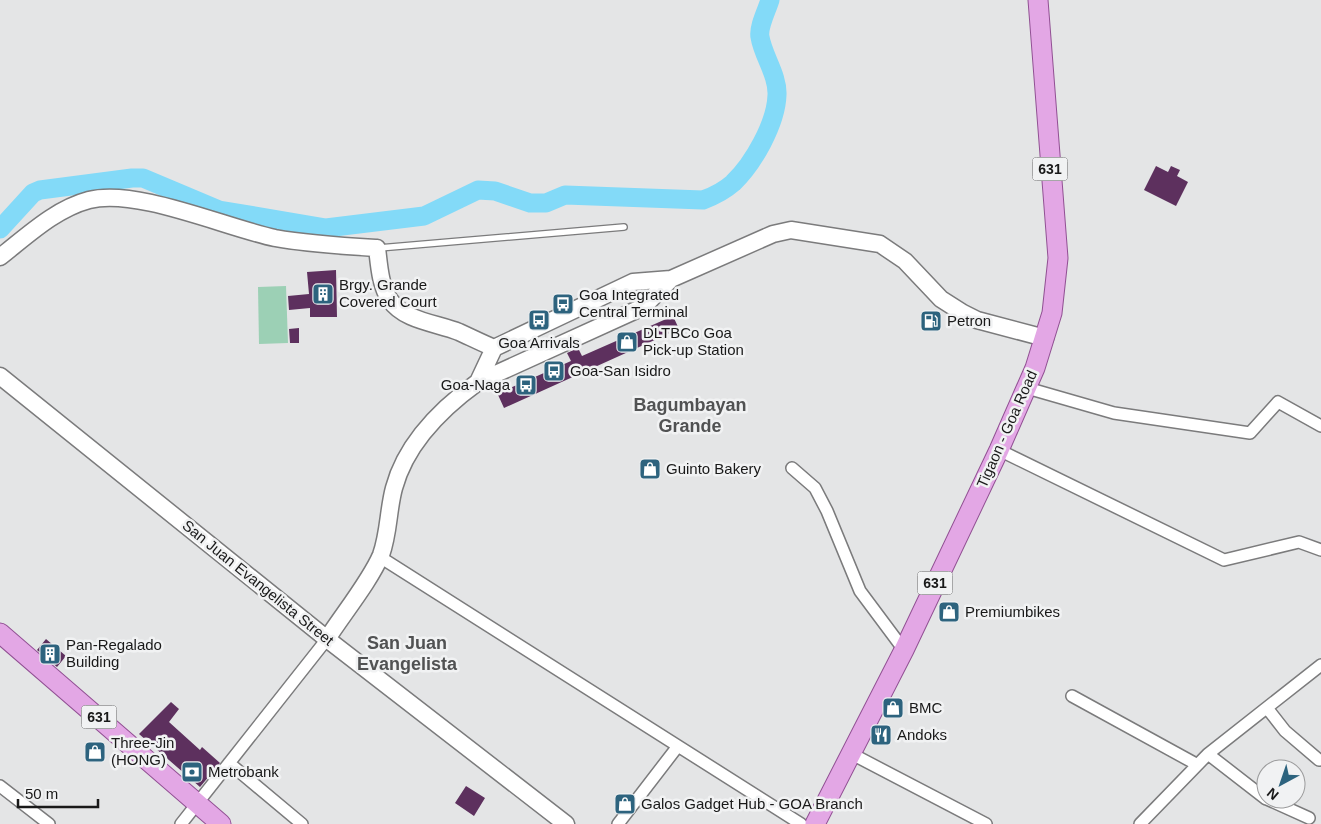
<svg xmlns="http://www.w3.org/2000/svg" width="1321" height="824" viewBox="0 0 1321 824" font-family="Arial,sans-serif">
<rect width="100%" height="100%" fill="#e4e5e6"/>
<path fill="#9cd0b5" d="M286 286 288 343 259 344 258 287Z"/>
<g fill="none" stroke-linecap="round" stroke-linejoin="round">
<path stroke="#83daf8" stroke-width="19" d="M0 229 33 193 40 190 132 178H143L219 210 326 228 424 216 478 190 495 191 530 203H546L565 195 703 200C714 196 724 191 733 183 753 164 776 124 777 95 778 75 763 56 760 37 758 27 767 10 770 0"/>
</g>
<path fill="#5d305e" d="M1156 166 1168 172 1171 166 1180 170 1177 176 1188 182 1176 206 1144 190Z
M336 270 337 317H310V308L289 310 288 296 309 294 307 272Z
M673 316 679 329 504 408 494 386 506 380 510 388 571 361 567 353 578 348 582 356Z
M299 328V343H290L289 329Z
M46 639 66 656 57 667 37 650Z
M171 702 179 709 169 722 200 750 202 747 220 763 200 787 139 734Z
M466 786 485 798 474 816 455 803Z"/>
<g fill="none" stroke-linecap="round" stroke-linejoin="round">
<g stroke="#7b7b7c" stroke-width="8">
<path id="lane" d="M379 248 624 227"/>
</g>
<g stroke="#7b7b7c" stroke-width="14">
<path id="street" d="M1027 388 1114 413 1250 433 1278 402 1321 426
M999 450 1224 560 1299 542 1321 550
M792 468 815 488 827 511 860 591 904 650
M380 557 801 824
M1072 696 1196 764
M1267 708 1285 731 1319 760
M850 753 986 824
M1208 754 1266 799
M229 763 302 824
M0 786 49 824
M1267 799 1309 818
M181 824 327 639
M618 824 678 746
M1140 824 1208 754 1321 665"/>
</g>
<g stroke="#7b7b7c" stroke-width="19">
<path id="secondary" d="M0 257C27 236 55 209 89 200 137 188 224 227 275 238 308 244 343 246 377 248 379 264 380 286 390 300 404 321 437 323 459 332 470 337 482 343 494 348
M0 376 327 639 566 824
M478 382 494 348 633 282 671 279
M327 639C343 614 370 581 381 555 389 533 388 510 394 488 406 443 442 408 478 382L643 307 671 279 773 234 791 230 880 244 905 261 941 299 963 313 977 320 1045 338"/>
</g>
<g stroke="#915093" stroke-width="21">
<path id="primary" d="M0 633 221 824
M815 824 904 650 999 450 1035 368 1052 313 1058 258 1038 0"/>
</g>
<use href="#lane" stroke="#fff" stroke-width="5.5"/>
<use href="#street" stroke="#fff" stroke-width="11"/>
<use href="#secondary" stroke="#fff" stroke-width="16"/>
<use href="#primary" stroke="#e3a7e5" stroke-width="19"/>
</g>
<defs>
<g id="building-square" transform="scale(1.125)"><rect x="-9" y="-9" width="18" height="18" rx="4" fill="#2d637e" stroke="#f1f2f3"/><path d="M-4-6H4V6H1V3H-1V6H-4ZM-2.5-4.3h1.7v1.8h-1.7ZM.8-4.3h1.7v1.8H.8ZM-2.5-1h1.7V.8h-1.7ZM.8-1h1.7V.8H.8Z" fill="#fff"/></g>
<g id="bus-square" transform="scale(1.125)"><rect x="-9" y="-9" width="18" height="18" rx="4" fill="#2d637e" stroke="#f1f2f3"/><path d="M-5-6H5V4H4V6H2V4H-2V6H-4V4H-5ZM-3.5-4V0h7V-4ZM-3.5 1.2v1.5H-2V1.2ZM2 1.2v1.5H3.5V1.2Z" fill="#fff"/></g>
<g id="fuel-square" transform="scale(1.125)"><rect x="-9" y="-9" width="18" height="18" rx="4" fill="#2d637e" stroke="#f1f2f3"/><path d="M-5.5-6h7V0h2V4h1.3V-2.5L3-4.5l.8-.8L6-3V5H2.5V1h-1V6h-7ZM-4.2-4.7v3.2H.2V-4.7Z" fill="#fff"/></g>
<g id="shop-square" transform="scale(1.125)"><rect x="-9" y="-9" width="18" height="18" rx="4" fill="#2d637e" stroke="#f1f2f3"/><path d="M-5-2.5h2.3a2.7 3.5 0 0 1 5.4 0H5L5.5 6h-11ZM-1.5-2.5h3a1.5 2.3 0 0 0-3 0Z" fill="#fff"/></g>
<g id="restaurant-square" transform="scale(1.125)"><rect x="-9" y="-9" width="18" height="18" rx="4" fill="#2d637e" stroke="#f1f2f3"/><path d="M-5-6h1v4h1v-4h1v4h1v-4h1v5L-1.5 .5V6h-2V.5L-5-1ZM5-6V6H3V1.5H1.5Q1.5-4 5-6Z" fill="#fff"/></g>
<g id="bank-square" transform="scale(1.125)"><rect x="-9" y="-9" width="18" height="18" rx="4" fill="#2d637e" stroke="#f1f2f3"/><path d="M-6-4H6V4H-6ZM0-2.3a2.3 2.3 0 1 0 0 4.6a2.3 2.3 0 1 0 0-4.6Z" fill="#fff"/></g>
</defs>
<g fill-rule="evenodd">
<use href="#building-square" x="323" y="294"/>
<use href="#bus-square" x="563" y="304"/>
<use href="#bus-square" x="539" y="320"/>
<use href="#fuel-square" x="931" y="321"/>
<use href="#shop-square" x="627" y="342"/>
<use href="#bus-square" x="554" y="371"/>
<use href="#bus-square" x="526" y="385"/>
<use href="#shop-square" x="650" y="469"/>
<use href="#shop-square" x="949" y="612"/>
<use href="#building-square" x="50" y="654"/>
<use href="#shop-square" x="893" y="708"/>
<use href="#restaurant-square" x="881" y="735"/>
<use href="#shop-square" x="95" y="752"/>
<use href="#bank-square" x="192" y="772"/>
<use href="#shop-square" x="625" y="804"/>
</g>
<g text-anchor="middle" stroke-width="5" stroke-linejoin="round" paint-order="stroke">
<g fill="#f1f2f3" stroke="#5a5a5a" stroke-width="1">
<rect x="1032.5" y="157.5" width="35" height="23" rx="4"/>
<rect x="917.5" y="571.5" width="35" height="23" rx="4"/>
<rect x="81.5" y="705.5" width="35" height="23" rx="4"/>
</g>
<g font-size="14" font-weight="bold" fill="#191919">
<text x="1050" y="174">631</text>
<text x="935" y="588">631</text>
<text x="99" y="722">631</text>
</g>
<g font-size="15" fill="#191919" stroke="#f1f2f3" text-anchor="start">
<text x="339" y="290">Brgy. Grande<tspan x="339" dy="17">Covered Court</tspan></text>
<text x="579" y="300">Goa Integrated<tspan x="579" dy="17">Central Terminal</tspan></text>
<text x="947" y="326">Petron</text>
<text x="643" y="338">DLTBCo Goa<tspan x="643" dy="17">Pick-up Station</tspan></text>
<text x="539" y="348" text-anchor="middle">Goa Arrivals</text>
<text x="570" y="376">Goa-San Isidro</text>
<text x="510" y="390" text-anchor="end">Goa-Naga</text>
<text x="666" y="474">Guinto Bakery</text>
<text x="965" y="617">Premiumbikes</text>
<text x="66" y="650">Pan-Regalado<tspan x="66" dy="17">Building</tspan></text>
<text x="909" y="713">BMC</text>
<text x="897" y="740">Andoks</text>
<text x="111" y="748">Three-Jin<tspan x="111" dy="17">(HONG)</tspan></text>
<text x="208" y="777">Metrobank</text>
<text x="641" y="809">Galos Gadget Hub - GOA Branch</text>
</g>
<g font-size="15" fill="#191919" stroke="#f1f2f3">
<text transform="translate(1007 429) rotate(-66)" y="5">Tigaon - Goa Road</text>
<text transform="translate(258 583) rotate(39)" y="5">San Juan Evangelista Street</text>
</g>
<g font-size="18" font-weight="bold" fill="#515253" stroke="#f1f2f3">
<text x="690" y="411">Bagumbayan<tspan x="690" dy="21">Grande</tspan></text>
<text x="407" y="649">San Juan<tspan x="407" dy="21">Evangelista</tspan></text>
</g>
</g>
<g transform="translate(1281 784) rotate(220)"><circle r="24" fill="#f1f2f3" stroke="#9b9b9c"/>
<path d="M0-4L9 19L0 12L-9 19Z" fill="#2d637e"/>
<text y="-8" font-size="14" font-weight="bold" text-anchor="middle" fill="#191919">N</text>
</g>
<path d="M18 799v8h80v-8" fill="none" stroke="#191919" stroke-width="2.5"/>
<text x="25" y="799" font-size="15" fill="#191919" stroke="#f1f2f3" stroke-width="4" paint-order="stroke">50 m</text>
</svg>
